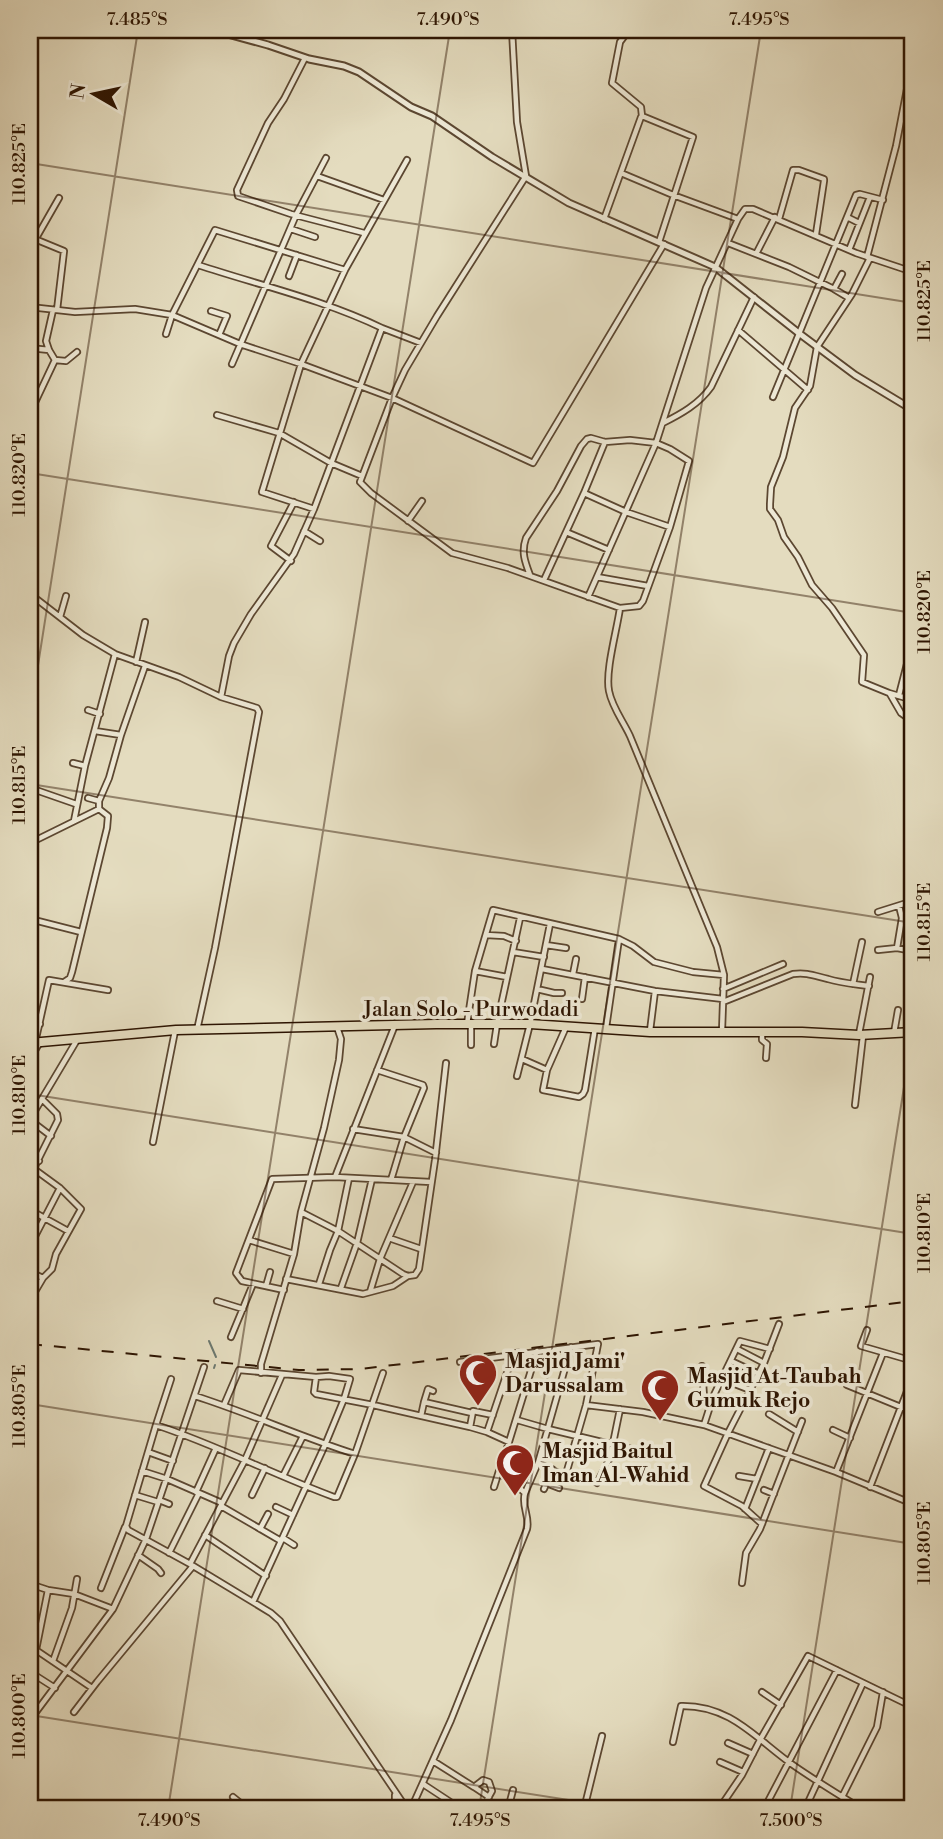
<svg xmlns="http://www.w3.org/2000/svg" width="943" height="1839" viewBox="0 0 943 1839" font-family="'Libre Bodoni',serif">
<rect width="100%" height="100%" fill="#e4dcbf"/>
<filter id="stains"><feTurbulence type="fractalNoise" baseFrequency=".00286" numOctaves="4"/><feColorMatrix values="0 0 0 0 .2 0 0 0 0 .09 0 0 0 0 .02 0 0 0 .5 -.17"/></filter>
<radialGradient id="worn" r=".72"><stop offset=".6" stop-color="#630" stop-opacity="0"/><stop offset="1" stop-color="#630" stop-opacity=".3"/></radialGradient>
<g fill="none" stroke-linecap="round" stroke-linejoin="round">
<path stroke="#6c786f" stroke-width="2" d="M209 1341 216 1357
M214 1368 215 1365"/>
<g stroke="#5c4731" stroke-width="8">
<path id="minor" d="M512 30 517 122 526 176 437 316 405 370 392 398 360 482 371 493 452 553 508 568 620 608 639 606 643 601 670 527 689 461 670 449 656 443 630 440 605 442 591 438 587 439 581 446 557 491 526 538C521 552 525 562 530 575
M305 58 284 99 268 123 237 190 238 196 241 197 291 214 364 233
M642 116 693 137 659 242
M621 173 673 195 738 219
M317 176 384 200
M847 217 859 223
M604 219 641 117 642 116 641 107 612 83 620 42 629 30
M779 219 793 170H799L824 179V181L816 234
M291 229 315 237
M30 237 64 251 57 310
M728 243 789 267 834 289 842 274
M849 250 870 197
M756 254 775 217
M867 257 896 146 913 58
M870 258 852 294 817 347 810 386 795 408 783 457 771 487 770 504V509L778 520 784 537 798 557 812 585 832 608 864 655 862 682 889 693 913 700
M198 265C259 285 324 300 382 328
M30 268 35 240 59 198
M289 276 297 255
M834 289 849 298
M30 307 75 312 135 309 172 315 240 344 301 364 392 398 533 463 664 244
M53 310 46 341 49 350 55 360
M211 311 227 316 219 335
M738 330 808 390
M166 334 172 315 215 230 345 270
M30 348 49 350
M232 364 296 215 326 158
M773 397 856 195 860 194 883 200
M30 413 55 360 66 361 77 352
M217 415 279 433 331 463 362 476
M663 423C681 414 699 404 711 387L754 297
M584 493 626 512 670 527
M314 509 262 492 301 364 345 270 407 160
M408 521 422 501
M304 531 320 541
M566 532 609 550
M291 561 271 546 294 502
M597 577 648 586
M544 580 584 493 605 442
M30 594 83 635 115 654 179 677 221 697 229 656 234 643 251 614 294 554 314 509 382 328 421 343
M588 597 656 443 706 288 738 219 745 209H753L856 253 913 272
M620 608C617 630 605 671 609 691 612 707 623 721 630 736L717 947 724 975 722 1031
M60 617 66 596
M136 662 145 622
M890 694 901 713 912 721
M899 695 908 660
M88 710 100 714
M913 718 908 754 913 757
M95 731 121 735
M73 763 85 766
M30 788 76 804
M88 798 99 801
M99 809V801L109 778 121 735 145 666
M74 821 85 766 115 654
M30 843 99 809
M878 912 913 901
M30 919 81 932
M486 935 504 936 516 941
M546 945 566 948
M897 948 902 918 899 906
M878 950 897 948 913 951
M513 952 544 957
M542 969 655 991 723 999
M475 971 507 977
M573 974 576 959
M64 982 70 978 72 972 107 828 108 816 99 809
M853 984 862 942
M537 989 554 993H562
M723 989 783 964
M582 999 585 977
M723 1002 793 974C807 972 815 976 828 979 841 983 855 984 869 986
M30 1023 40 1024
M467 1024 475 971 493 910 619 939 633 946 654 962 693 972 724 975
M566 1027 547 1070 543 1090 579 1097 583 1094 585 1090 595 1028
M606 1028 619 939
M197 1030 215 948 259 712 257 708 221 697
M650 1031 655 991
M762 1031V1040L767 1044 766 1058
M894 1033 898 1010
M859 1034 870 977
M35 1043 49 980 108 990
M494 1044 497 1024 520 918
M471 1045V1025
M30 1059 40 1042
M522 1059 547 1070
M377 1070 423 1085 424 1088 404 1137 391 1180
M517 1076 530 1024 550 924
M855 1105 863 1036
M30 1119 77 1040
M30 1120 51 1136
M910 1124 913 1098
M353 1129 404 1137 436 1153
M153 1142 175 1031
M30 1154 39 1161
M30 1176 58 1120 57 1114 42 1099
M335 1177 395 1025
M30 1210 68 1231
M301 1212 338 1231 403 1274 408 1276 415 1275 419 1269 435 1160 446 1063
M389 1238 421 1249
M249 1240 294 1254
M30 1246 60 1188
M30 1272 43 1278
M286 1279 363 1294 393 1286 408 1276
M319 1284 330 1250 338 1231 349 1178
M266 1286 270 1272
M341 1288 357 1243 372 1179
M284 1290 242 1281 236 1273 272 1179 335 1177 431 1182
M370 1292 380 1259 413 1182
M217 1301 243 1309
M30 1312 33 1295 43 1278 52 1269 56 1254 81 1209 60 1188 34 1169
M867 1330 861 1346 913 1361
M231 1337 253 1284
M737 1349 764 1363
M731 1361 759 1374
M460 1362 598 1344 586 1405 566 1474 563 1475 538 1463
M702 1366 704 1397 711 1402
M261 1373V1364L294 1254 301 1212 324 1128 339 1060 341 1039 337 1027
M383 1373 355 1454 337 1497H334C274 1475 217 1445 156 1425L126 1526 128 1530 190 1564 271 1613 280 1621 407 1809
M722 1379 750 1390
M847 1385 913 1412
M195 1396C249 1413 301 1437 355 1454
M693 1397H704
M424 1402 428 1389 433 1391
M224 1405 239 1370 316 1377 314 1392 316 1394 373 1405 470 1427 487 1432 513 1355
M586 1405 643 1412 704 1425 836 1472 913 1504
M769 1414 798 1432
M421 1416 424 1402 472 1413
M517 1420 548 1429 631 1449
M156 1425 171 1379
M704 1425 713 1397 740 1341 770 1349
M470 1427 473 1411 493 1415
M833 1430 850 1438
M487 1432 509 1442
M148 1452 173 1461
M142 1471 167 1479 222 1503
M836 1472 883 1353
M283 1476 303 1436
M739 1476 757 1479
M546 1483 559 1488
M597 1483 610 1458 620 1409
M494 1487 499 1471
M870 1487 913 1376
M544 1489 552 1469
M764 1490 774 1494
M196 1492 216 1448
M525 1493 538 1463 571 1347
M135 1495 158 1502
M252 1495 265 1468
M159 1500 169 1504
M221 1506 281 1541
M276 1507 293 1515
M745 1509 769 1448
M762 1524 742 1506 704 1486 728 1433 764 1363 779 1324
M260 1529 268 1514
M205 1535 266 1576
M283 1538 294 1545
M169 1553 199 1493
M138 1555 158 1569 161 1573
M190 1564 245 1460 282 1375
M742 1583 746 1553 760 1529 802 1421
M30 1584 48 1590 74 1594 113 1609
M101 1588 125 1527
M253 1602 325 1445 344 1399 350 1379 329 1376 316 1377
M36 1650 92 1688
M30 1660 36 1650 48 1590
M53 1661 72 1608 77 1579
M30 1672 55 1688
M762 1692 781 1705
M74 1712 97 1682 193 1566
M30 1720 113 1609 146 1539 204 1367
M673 1742 681 1706C731 1705 756 1739 793 1765 816 1781 839 1795 862 1809
M728 1743 753 1754
M433 1761 474 1787 483 1780 489 1782 492 1791 482 1809
M720 1762 743 1772
M423 1784 461 1809
M474 1787 489 1797
M395 1795V1809
M233 1797 248 1809
M842 1797 877 1727 883 1692
M411 1809 451 1720 527 1529C530 1516 521 1506 525 1493L500 1471 537 1351
M508 1809 513 1790
M584 1809 602 1736
M721 1809 723 1803 742 1775 760 1740 808 1656 913 1707
M764 1809 837 1670
M805 1809 863 1683"/>
</g>
<g stroke="#5c4731" stroke-width="9">
<path id="tertiary" d="M213 30 268 45 309 59 344 66 359 72 411 107 432 116 492 157 569 203 715 267 800 334 855 375 913 410"/>
</g>
<g stroke="#2e1502" stroke-width="11">
<path id="primary" d="M30 1043 176 1030 436 1024H530L650 1032H802L859 1035 913 1032"/>
</g>
<use href="#minor" stroke="#ede8d5" stroke-width="4.5"/>
<use href="#tertiary" stroke="#ede8d5" stroke-width="5"/>
<use href="#primary" stroke="#e4dcbf" stroke-width="8"/>
<path stroke="#2e1502" stroke-width="2" stroke-dasharray="12 12" stroke-linecap="butt" d="M30 1344 299 1370 361 1369 913 1301"/>
</g>
<path fill="none" stroke="#2e1502" stroke-width="2" stroke-opacity="0.45" d="M30 163 913 303M30 473 913 613M30 716 138 30M30 784 913 923M30 1094 913 1234M30 1404 913 1544M30 1715 626 1809M168 1809 450 30M479 1809 761 30M790 1809 913 1030"/>
<defs>
<g id="mosque-pin" transform="scale(2.0125)"><path d="M0 17L-7.5 6A9.5 9.5 0 1 1 7.5 6Z" fill="#8f2418" stroke="#ede8d5"/><path d="M3.5-4.9A6 6 0 1 0 3.5 4.9A5 5 0 1 1 3.5-4.9Z" fill="#fff"/></g>
</defs>
<g fill-rule="evenodd">
<use href="#mosque-pin" x="478" y="1373"/>
<use href="#mosque-pin" x="660" y="1388"/>
<use href="#mosque-pin" x="515" y="1463"/>
</g>
<g text-anchor="middle" stroke-width="7" stroke-linejoin="round" paint-order="stroke">
<g font-size="21" fill="#2e1502" stroke="#ede8d5">
<text x="471" y="1016">Jalan Solo - Purwodadi</text>
</g>
<g font-size="21" font-weight="bold" fill="#2e1502" stroke="#ede8d5" text-anchor="start">
<text x="505" y="1368">Masjid Jami'<tspan x="505" dy="24">Darussalam</tspan></text>
<text x="687" y="1383">Masjid At-Taubah<tspan x="687" dy="24">Gumuk Rejo</tspan></text>
<text x="542" y="1458">Masjid Baitul<tspan x="542" dy="24">Iman Al-Wahid</tspan></text>
</g>
</g>
<rect width="943" height="1839" fill="none" stroke="#e4dcbf" stroke-width="77"/>
<g transform="translate(94 94) rotate(279)" stroke="#ede8d5" stroke-width="5" paint-order="stroke">
<path d="M0-5L12 26L0 18L-12 26Z" fill="#2e1502"/>
<text y="-10" font-size="19" font-weight="bold" text-anchor="middle" fill="#2e1502">N</text>
</g>
<rect x="38" y="38" width="866" height="1762" fill="none" stroke="#2e1502" stroke-width="2.5"/>
<g font-size="18" text-anchor="middle" fill="#2e1502">
<text x="137" y="25">7.485°S</text>
<text x="448" y="25">7.490°S</text>
<text x="759" y="25">7.495°S</text>
<text transform="translate(19 164) rotate(-90)" y="6">110.825°E</text>
<text transform="translate(924 301) rotate(-90)" y="6">110.825°E</text>
<text transform="translate(19 475) rotate(-90)" y="6">110.820°E</text>
<text transform="translate(924 612) rotate(-90)" y="6">110.820°E</text>
<text transform="translate(19 785) rotate(-90)" y="6">110.815°E</text>
<text transform="translate(924 922) rotate(-90)" y="6">110.815°E</text>
<text transform="translate(19 1095) rotate(-90)" y="6">110.810°E</text>
<text transform="translate(924 1233) rotate(-90)" y="6">110.810°E</text>
<text transform="translate(19 1406) rotate(-90)" y="6">110.805°E</text>
<text transform="translate(924 1543) rotate(-90)" y="6">110.805°E</text>
<text transform="translate(19 1716) rotate(-90)" y="6">110.800°E</text>
<text x="169" y="1826">7.490°S</text>
<text x="480" y="1826">7.495°S</text>
<text x="791" y="1826">7.500°S</text>
</g>
<rect width="100%" height="100%" filter="url(#stains)"/>
<rect width="100%" height="100%" fill="url(#worn)"/>
</svg>
